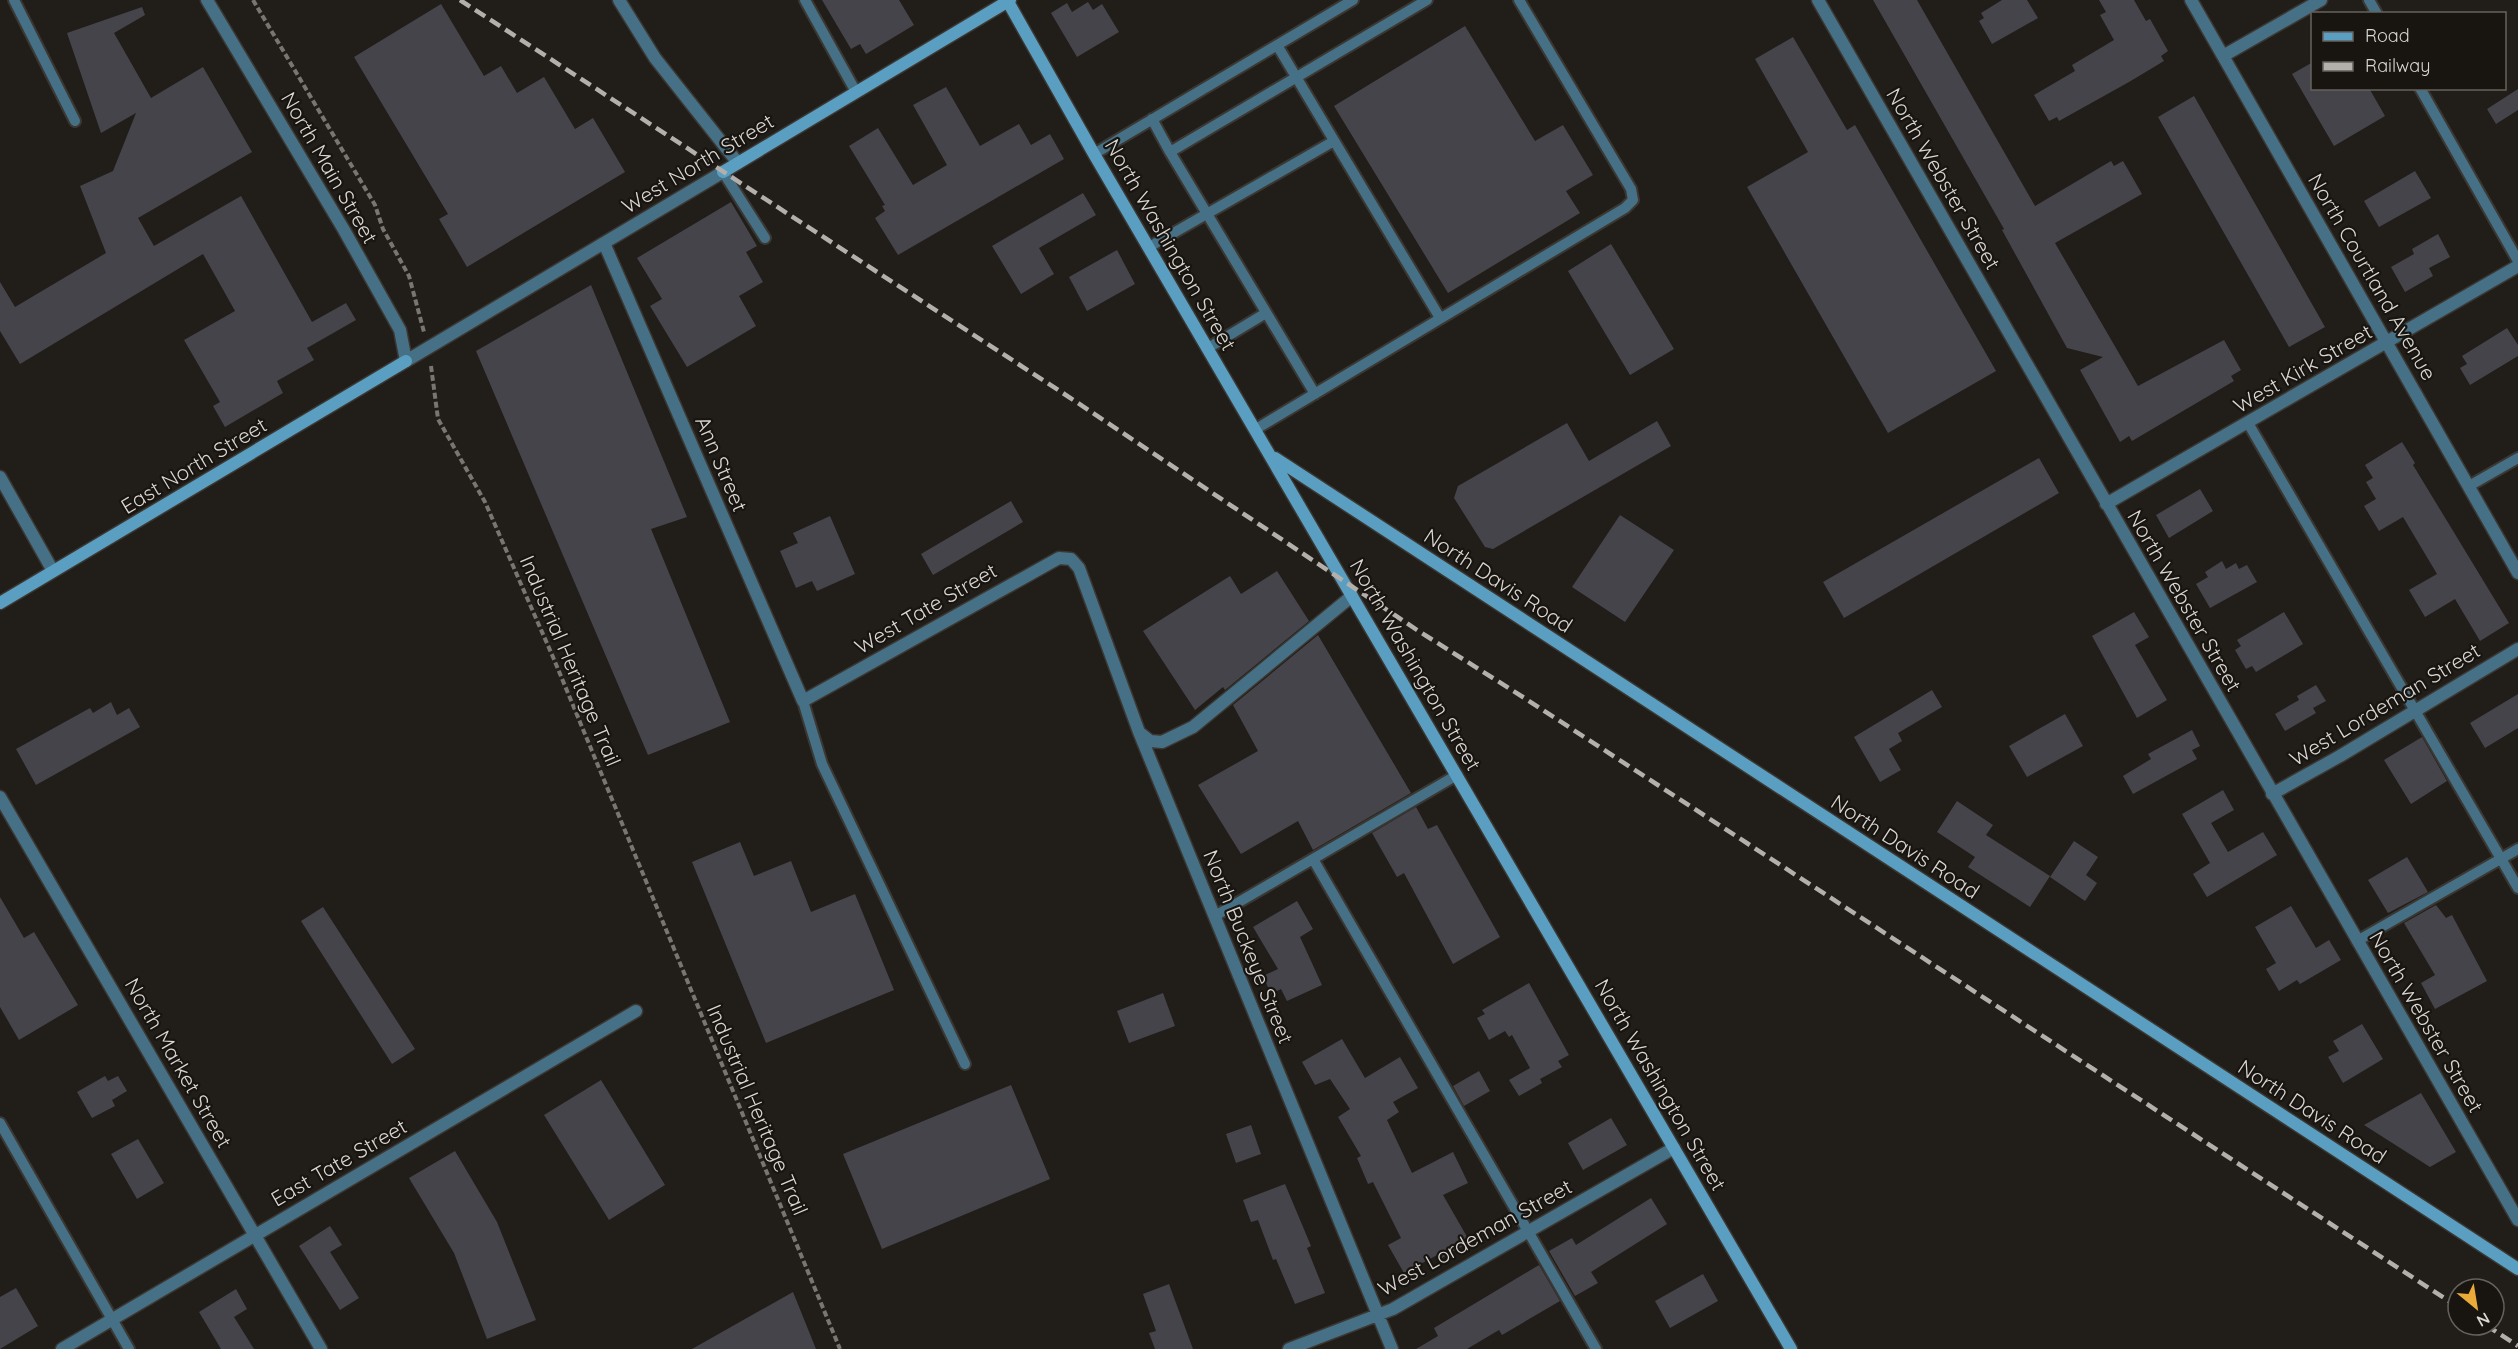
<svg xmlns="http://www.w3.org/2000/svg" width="2518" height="1349" viewBox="0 0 2518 1349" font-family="Quicksand,sans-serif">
<rect width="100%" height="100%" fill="#211d18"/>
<path fill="#46444b" d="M822 0H899L914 25 866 54 860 44 851 49Z
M1873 0H1917L2035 206 2111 161 2114 166 2123 161 2142 194 2055 243 2138 386 2224 340 2241 370 2231 376 2234 381 2132 441 2129 436 2120 442 2080 370 2103 357 2067 348 2002 230 2004 229Z
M2002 0H2027L2038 18 1992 44 1979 21 1984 18 1981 13Z
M2099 0H2134L2146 21 2150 19 2168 51 2161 56 2164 61 2129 82 2059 121 2057 117 2049 121 2034 95 2075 71 2072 65 2114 40 2100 15 2106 12Z
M1088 2 1093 10 1102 4 1119 32 1077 57 1051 13 1067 3 1072 12Z
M441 4 484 76 501 66 517 93 544 77 575 129 593 118 625 172 467 267 439 219 448 214 354 57Z
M142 7 145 15 114 33 151 98 203 67 252 152 138 218 154 246 241 196 312 322 346 303 356 320 307 348 314 360 277 381 283 393 225 427 213 406 220 402 184 340 235 311 203 254 20 364 0 331V282L15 307 106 253 80 186 113 171 136 113 101 133 67 33Z
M1465 26 1535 141 1563 125 1593 175 1566 191 1580 213 1448 293 1334 106Z
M1793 37 1847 130 1855 125 1996 371 1888 433 1747 187 1808 152 1755 59Z
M2313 62V88H2369L2385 116 2334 146 2292 74Z
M946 87 980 146 1019 124 1031 145 1050 134 1064 159 898 255 875 218 885 211 882 206 885 205 849 146 878 128 913 185 947 165 913 105Z
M2518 89V110L2496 124 2487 109Z
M2194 96 2325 327 2289 347 2158 117Z
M2415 171 2431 198 2379 227 2364 201Z
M1083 193 1096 215 1039 248 1054 274 1021 294 992 246Z
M731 202 757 246 746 252 763 282 739 296 756 326 687 367 650 306 662 299 637 258Z
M2438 234 2450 257 2429 268 2433 276 2405 292 2391 267 2414 254 2412 249Z
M1611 244 1674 349 1630 375 1568 271Z
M1117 250 1135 284 1087 311 1069 277Z
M591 285 687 517 651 529 730 722 648 755 476 351Z
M2507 328 2518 345V356L2470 385 2460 368 2467 364 2462 356Z
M1657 421 1671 446 1493 549 1485 547 1454 498 1458 486 1567 423 1589 461Z
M2402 442 2415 463 2413 465 2509 623 2480 641 2455 599 2425 617 2409 590 2437 574 2403 517 2379 531 2364 506 2376 499 2366 482 2373 478 2365 465Z
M2039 458 2059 493 1844 618 1823 582Z
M2200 489 2213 511 2169 538 2156 515Z
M1011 501 1023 522 933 575 921 554Z
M1620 515 1674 550 1625 622 1572 587Z
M830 516 855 574 817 591 812 581 796 588 780 551 798 543 793 533Z
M2222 561 2226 569 2236 563 2239 569 2247 565 2257 582 2210 608 2196 584 2208 577 2205 572Z
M1277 571 1309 621 1225 690 1223 687 1195 710 1143 631 1230 576 1241 594Z
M2134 612 2149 637 2135 645 2167 700 2137 718 2092 636Z
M2284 612 2303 644 2256 672 2252 666 2246 669 2235 650 2241 646 2237 640Z
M1318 635 1411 793 1313 850 1298 821 1241 854 1198 785 1258 751 1233 705Z
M2316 685 2326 701 2313 708 2316 713 2285 731 2275 714 2299 700 2297 696Z
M1932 690 1942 707 1898 733 1902 741 1889 749 1901 770 1880 782 1854 737Z
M2518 694V728L2485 748 2470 723Z
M111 702 117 715 129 708 140 727 36 785 16 749 90 708 93 713Z
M2065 714 2083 746 2027 777 2009 746Z
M2192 730 2200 746 2192 750 2197 759 2133 794 2123 776 2151 759 2148 754Z
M2422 737 2447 781 2411 804 2384 760Z
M2223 790 2234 810 2211 823 2228 852 2263 832 2277 855 2207 897 2193 874 2210 863 2182 814Z
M1957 801 1993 825 1986 835 2050 876 2030 907 1968 867 1975 857 1937 832Z
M1416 807 1428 829 1437 825 1500 937 1453 964 1404 873 1397 877 1372 833Z
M2074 841 2098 857 2086 875 2097 883 2085 901 2050 877Z
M740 842 754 876 791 861 811 912 855 894 894 990 766 1043 692 862Z
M2407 857 2428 892 2388 913 2368 880Z
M0 897 24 938 34 932 78 1005 19 1040 0 1007Z
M1297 901 1313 929 1300 937 1322 985 1287 1001 1281 989 1271 994 1263 976 1278 969 1253 927Z
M2436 905 2446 918 2452 915 2487 981 2435 1009 2421 983 2435 975 2404 923Z
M2291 906 2316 948 2329 940 2341 960 2300 984 2297 980 2279 991 2266 969 2276 963 2255 927Z
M323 907 415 1049 392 1064 301 921Z
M1529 983 1569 1055 1558 1061 1562 1067 1540 1079 1542 1083 1519 1096 1509 1080 1530 1068 1512 1035 1509 1037 1505 1031 1489 1040 1477 1018 1485 1014 1482 1010Z
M1163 993 1175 1026 1129 1043 1117 1011Z
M2362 1024 2383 1059 2343 1083 2328 1057 2339 1051 2333 1041Z
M1342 1039 1365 1078 1400 1057 1418 1088 1393 1102 1399 1112 1387 1120 1412 1173 1453 1152 1468 1183 1443 1195 1470 1242 1442 1258 1439 1254 1404 1273 1388 1245 1401 1238 1373 1182 1368 1184 1357 1158 1361 1156 1338 1117 1350 1109 1330 1079 1315 1085 1302 1062Z
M1479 1071 1490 1091 1464 1106 1453 1086Z
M105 1076 108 1081 118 1076 127 1091 112 1100 115 1106 92 1118 77 1092Z
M601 1080 665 1185 609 1220 544 1115Z
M1011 1085 1050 1179 882 1249 843 1154Z
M2421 1093 2456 1152 2430 1167 2364 1125Z
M1611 1118 1627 1145 1583 1170 1568 1143Z
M1251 1125 1261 1154 1236 1163 1226 1134Z
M138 1139 164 1183 137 1199 111 1154Z
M455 1151 497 1222 536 1320 487 1339 454 1253 409 1178Z
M1285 1184 1311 1246 1307 1248 1325 1293 1295 1304 1276 1259 1273 1260 1258 1220 1251 1222 1243 1200Z
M1651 1198 1667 1224 1591 1272 1598 1283 1575 1296 1549 1251 1572 1238 1576 1245Z
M330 1226 342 1245 330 1252 359 1298 340 1310 299 1246Z
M1539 1265 1560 1301 1502 1335 1499 1330 1467 1349H1416L1438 1336 1434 1328Z
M1703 1274 1718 1301 1670 1328 1655 1301Z
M1169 1284 1193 1349H1155L1149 1333 1156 1331 1143 1294Z
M16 1288 38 1326 0 1349V1297Z
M236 1289 247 1309 234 1317 254 1349H221L199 1312Z
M793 1292 816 1349H692Z"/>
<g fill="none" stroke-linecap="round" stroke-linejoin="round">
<g stroke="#3b3732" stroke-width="14">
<path id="lane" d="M14 0 75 121
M805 0 856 92
M2369 0 2377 14
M1277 45 1440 318
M2420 88 2518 261
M1152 119 1170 152
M1094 154 1353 0
M723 172 765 238
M1149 247 1334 141
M1208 348 1266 313
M1315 394 1170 152 1427 0
M2248 423 2518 888
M1256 429 1625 208 1633 200 1631 189 1519 0
M2469 486 2518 458
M803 701 822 764 965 1064
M1313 859 1596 1349
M1215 916 1457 775
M2357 941 2518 849
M0 1123 129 1349"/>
</g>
<g stroke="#3b3732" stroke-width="15">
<path id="street" d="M207 0 344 230 400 330 406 361 723 172
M619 0 655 58 738 163
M1818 0 2518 1220
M2191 0 2518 573
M2223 56 2321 0
M604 243 803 701 1059 558 1071 559 1079 568 1139 732 1392 1349
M0 477 53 571
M2106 504 2518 266
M1140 733 1150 741 1162 742 1193 727 1352 596
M2272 794 2340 756 2518 649
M0 797 321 1349
M62 1349 636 1011
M1289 1349 1393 1309 1674 1148"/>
</g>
<g stroke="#3b3732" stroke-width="15">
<path id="secondary" d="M1007 0 1094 154 1791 1349
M723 172 1010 0
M1275 458 2518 1269
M0 603 406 361"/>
</g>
<path stroke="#797571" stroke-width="4" stroke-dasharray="6 3" stroke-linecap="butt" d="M253 0 375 205 383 229 409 276 424 332
M431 366 438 419 485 502 553 657 840 1349"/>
<use href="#lane" stroke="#467085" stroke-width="10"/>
<use href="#street" stroke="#467085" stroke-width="12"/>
<use href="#secondary" stroke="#5a9fc1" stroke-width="12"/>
<path stroke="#b3b0ac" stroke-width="4.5" stroke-dasharray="12 6" stroke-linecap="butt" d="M460 0 1075 401 1417 630 1526 699 2458 1307
M2486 1325 2518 1346"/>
</g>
<g text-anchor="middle" stroke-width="4.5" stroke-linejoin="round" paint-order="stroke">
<g font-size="21" fill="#d9d6d3" stroke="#18140f">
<text transform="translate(698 164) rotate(-31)" y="7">West North Street</text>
<text transform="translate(329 168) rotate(60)" y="7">North Main Street</text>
<text transform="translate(1943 179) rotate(60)" y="7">North Webster Street</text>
<text transform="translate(1170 245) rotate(60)" y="7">North Washington Street</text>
<text transform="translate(2372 277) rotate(60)" y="7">North Courtland Avenue</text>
<text transform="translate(2303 369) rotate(-30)" y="7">West Kirk Street</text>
<text transform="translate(721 464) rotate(67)" y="7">Ann Street</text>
<text transform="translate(194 466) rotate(-31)" y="7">East North Street</text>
<text transform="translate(1498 581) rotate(33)" y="7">North Davis Road</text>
<text transform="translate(2184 601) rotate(60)" y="7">North Webster Street</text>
<text transform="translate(926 609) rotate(-30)" y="7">West Tate Street</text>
<text transform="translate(570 661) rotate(67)" y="7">Industrial Heritage Trail</text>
<text transform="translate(1415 665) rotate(60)" y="7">North Washington Street</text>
<text transform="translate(2385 705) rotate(-31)" y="7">West Lordeman Street</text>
<text transform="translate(1905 847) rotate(33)" y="7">North Davis Road</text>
<text transform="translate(1248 947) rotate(68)" y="7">North Buckeye Street</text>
<text transform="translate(2426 1022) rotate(60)" y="7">North Webster Street</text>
<text transform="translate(178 1063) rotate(60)" y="7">North Market Street</text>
<text transform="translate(1660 1085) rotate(60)" y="7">North Washington Street</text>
<text transform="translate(757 1110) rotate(67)" y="7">Industrial Heritage Trail</text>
<text transform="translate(2312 1112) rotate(33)" y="7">North Davis Road</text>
<text transform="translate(339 1163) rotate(-30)" y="7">East Tate Street</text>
<text transform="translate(1475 1238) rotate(-29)" y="7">West Lordeman Street</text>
</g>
</g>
<rect x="2311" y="12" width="195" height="78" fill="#18140f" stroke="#65625d" stroke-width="1.5"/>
<rect x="2323" y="32" width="30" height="9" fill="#5a9fc1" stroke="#65625d" stroke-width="1.5"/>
<text x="2365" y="42" font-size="18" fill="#d9d6d3">Road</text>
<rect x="2323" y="62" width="30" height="9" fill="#b3b0ac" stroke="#65625d" stroke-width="1.5"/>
<text x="2365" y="72" font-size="18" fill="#d9d6d3">Railway</text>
<g transform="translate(2476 1307) rotate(150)"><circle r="28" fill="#18140f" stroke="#65625d" stroke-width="1.5"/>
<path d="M0-4.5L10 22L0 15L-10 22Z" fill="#eaaa39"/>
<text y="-9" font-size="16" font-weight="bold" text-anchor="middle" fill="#d9d6d3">N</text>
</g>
</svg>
